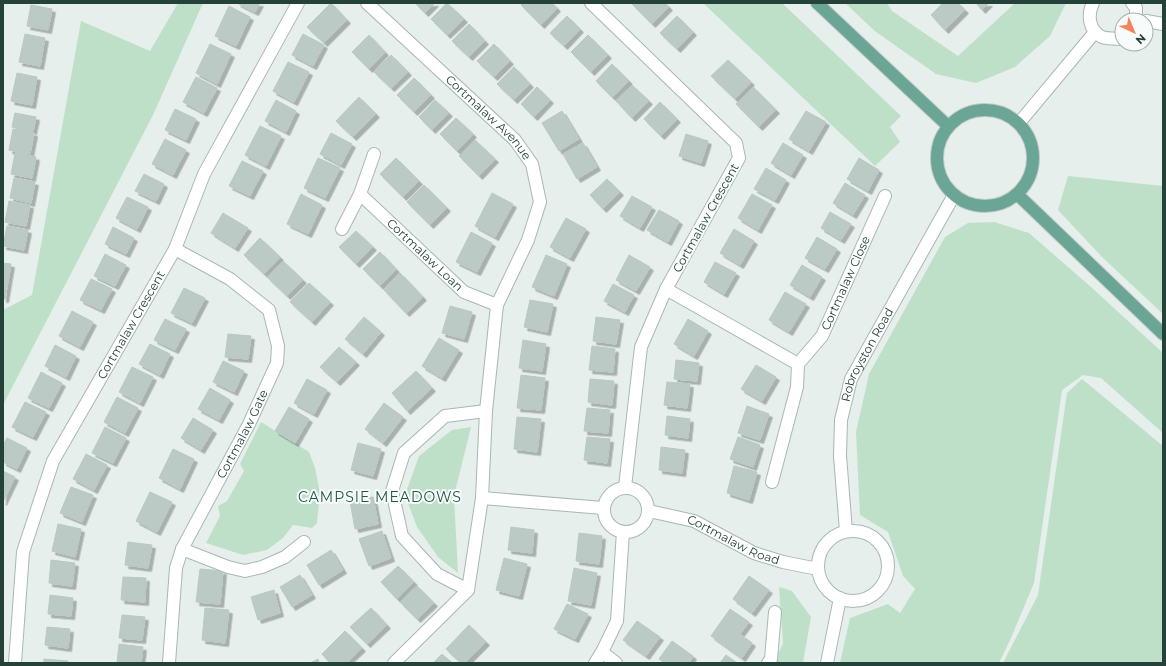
<svg xmlns="http://www.w3.org/2000/svg" width="1166" height="666" viewBox="0 0 1166 666" font-family="Montserrat,sans-serif">
<defs>
<filter id="shadow"><feDropShadow dx="3.5" dy="3.5" stdDeviation="0" flood-color="#0004"/></filter>
</defs>
<rect width="100%" height="100%" fill="#e6efeb"/>
<path fill="#bfe0c8" d="M178 3H203L153 115 3 405V310L32 295 81 21 150 51Z
M703 3H782L901 116 890 127 900 142 875 166Z
M845 3H887L892 11 958 56 1015 3H1066L1050 36 1015 67 976 83 936 74 876 32Z
M1068 176 1163 186V314L1102 257 1058 210Z
M994 222 1029 233 1091 287 1163 353V433L1101 378 1083 375 1062 390 1034 583 1011 638 999 663H840L850 618 888 604 900 613 915 589 903 576 888 532 860 515 856 432 869 374 945 237 968 223Z
M1082 379 1163 446V663H1003L1038 595 1067 393Z
M261 422 309 452 315 468 320 493 317 523 312 528 293 525 283 538 267 550 243 555 206 543 220 516 218 506 227 501 244 471 240 464Z
M471 427 454 496 458 573 438 557 417 527 405 495 419 456 452 430Z
M779 587 792 591 811 617 803 663H774L783 643Z"/>
<path fill="#bbcac4" stroke="#b8c9c2" filter="url(#shadow)" d="M237 3H260L255 12Z
M331 3 347 20 324 43 307 27Z
M415 3H435L425 13Z
M447 3 464 19 447 35 431 19Z
M523 3H552L557 8 541 25 521 5Z
M633 3H665L669 7 652 24 632 4Z
M943 3H958L965 10 945 30 931 15Z
M976 3H989L982 10Z
M31 5 52 9 48 30 27 26Z
M229 6 250 17 236 46 215 36Z
M567 16 580 29 564 46 550 33Z
M677 16 693 32 677 49 660 33Z
M469 24 485 41 469 57 452 41Z
M25 34 45 38 40 66 19 62Z
M303 34 324 45 313 66 292 55Z
M369 35 385 52 369 69 352 52Z
M588 35 608 55 591 72 571 52Z
M210 44 231 54 217 84 196 73Z
M494 44 510 61 494 77 477 61Z
M391 55 408 72 391 88 374 72Z
M728 60 751 82 735 99 711 76Z
M288 62 309 72 294 102 273 91Z
M612 64 629 81 612 97 596 81Z
M514 67 530 84 514 100 497 84Z
M17 73 37 77 32 105 11 101Z
M196 77 217 88 204 113 183 102Z
M414 78 431 95 414 112 397 95Z
M632 85 649 101 632 118 616 101Z
M537 87 550 100 534 117 521 104Z
M753 87 776 110 759 127 736 104Z
M359 97 376 114 353 137 336 121Z
M276 100 296 111 286 132 265 121Z
M435 100 449 113 432 130 419 117Z
M660 102 677 119 661 136 644 119Z
M175 109 196 119 186 140 165 130Z
M562 111 579 139 559 151 542 123Z
M806 111 826 122 809 151 789 139Z
M15 113 36 117 33 131 12 127Z
M456 118 473 134 457 151 440 134Z
M260 126 281 136 266 166 245 155Z
M13 129 34 133 30 154 9 150Z
M331 133 352 144 341 165 320 154Z
M686 134 708 141 701 163 679 156Z
M165 139 186 150 173 175 152 164Z
M475 140 495 159 479 176 459 156Z
M583 143 597 167 577 179 563 154Z
M783 143 803 155 791 175 771 163Z
M15 153 36 157 32 178 11 174Z
M318 158 340 168 325 198 304 188Z
M396 158 419 181 403 197 380 174Z
M859 158 879 170 868 191 847 179Z
M242 161 263 171 250 196 229 186Z
M766 168 786 180 775 200 754 189Z
M144 174 164 184 156 201 135 191Z
M14 178 35 182 31 203 10 198Z
M607 179 620 192 603 209 590 195Z
M845 183 865 195 853 215 833 203Z
M424 185 447 208 430 225 407 202Z
M492 193 513 204 495 237 475 226Z
M301 194 322 205 308 234 287 224Z
M752 194 772 205 758 230 738 218Z
M632 196 652 207 640 228 620 216Z
M127 197 148 207 137 229 116 218Z
M9 201 30 205 26 226 5 222Z
M659 210 679 221 668 242 647 230Z
M830 212 851 224 841 240 821 228Z
M223 213 248 228 235 248 211 233Z
M566 218 586 229 570 258 550 247Z
M7 226 28 230 24 250 3 246Z
M113 227 134 238 126 254 105 244Z
M734 229 754 241 740 265 720 253Z
M356 231 373 247 356 264 339 247Z
M471 232 492 243 477 272 456 262Z
M817 237 837 249 825 269 805 258Z
M260 238 280 257 264 274 244 255Z
M380 252 396 269 380 286 363 269Z
M105 254 126 265 115 286 94 276Z
M546 255 567 264 554 296 532 287Z
M629 255 650 267 636 291 616 280Z
M283 261 303 280 287 296 267 277Z
M715 262 736 273 724 294 704 282Z
M3 263 11 264 5 299H3Z
M802 265 822 277 810 297 790 285Z
M400 273 423 297 406 313 384 290Z
M91 279 112 289 101 310 80 300Z
M309 283 330 302 312 322 290 302Z
M613 284 634 295 625 312 604 301Z
M184 288 205 298 192 323 171 313Z
M785 292 806 304 789 332 769 320Z
M530 300 553 304 547 332 524 327Z
M450 306 472 312 464 339 442 333Z
M72 311 93 322 80 347 59 336Z
M364 317 381 332 363 354 345 339Z
M596 317 620 320 616 344 593 341Z
M165 319 186 329 175 350 154 340Z
M688 319 708 331 694 356 674 344Z
M228 334 251 336 248 359 225 357Z
M439 338 459 350 442 378 422 366Z
M523 340 546 344 542 371 519 368Z
M150 344 170 354 160 375 139 364Z
M55 345 76 356 66 377 45 366Z
M592 346 615 349 613 372 589 370Z
M339 347 356 362 337 382 320 367Z
M676 360 699 363 697 381 674 379Z
M223 361 244 371 234 392 213 382Z
M756 365 776 377 762 401 741 389Z
M132 367 153 377 140 403 119 392Z
M416 371 432 388 407 411 392 393Z
M41 372 62 383 49 408 28 398Z
M521 375 545 378 541 410 517 408Z
M307 379 327 390 314 414 294 403Z
M590 379 614 381 612 405 588 402Z
M667 382 690 384 687 408 664 405Z
M210 388 230 400 219 420 198 409Z
M117 397 138 408 125 433 104 422Z
M25 402 46 412 33 437 12 427Z
M384 403 403 417 383 443 365 429Z
M747 406 769 414 760 440 738 433Z
M289 407 309 419 295 443 275 431Z
M587 408 610 410 608 433 584 431Z
M667 416 690 419 688 438 665 435Z
M517 417 541 419 537 452 514 449Z
M193 418 213 430 201 450 181 438Z
M105 427 126 438 113 463 92 453Z
M587 437 610 439 607 463 584 460Z
M738 437 760 445 753 467 730 459Z
M7 438 27 448 17 469 3 462V445Z
M358 443 381 449 373 476 351 470Z
M661 447 685 450 682 473 659 470Z
M173 449 194 459 180 489 159 478Z
M86 454 107 465 94 490 73 479Z
M734 466 757 472 749 500 727 493Z
M3 471 15 477 3 502Z
M71 487 93 495 82 522 60 513Z
M150 492 172 502 157 532 136 521Z
M373 497 378 524 355 529 350 501Z
M58 524 81 529 75 557 52 551Z
M511 527 534 530 532 553 508 550Z
M382 531 391 558 369 566 359 539Z
M579 533 602 536 599 564 576 561Z
M128 542 152 545 148 568 125 565Z
M331 550 343 570 319 585 307 565Z
M504 558 527 564 519 596 496 590Z
M51 560 75 563 72 586 49 583Z
M398 566 414 582 397 599 381 582Z
M574 568 597 573 591 605 568 601Z
M200 569 223 571 220 604 196 602Z
M300 575 312 595 292 607 280 587Z
M749 576 769 590 752 613 733 599Z
M123 577 146 578 145 602 121 600Z
M417 586 434 603 417 619 400 602Z
M274 590 280 613 258 620 251 597Z
M50 595 73 598 71 616 48 614Z
M567 604 588 614 575 639 554 629Z
M205 608 229 610 225 643 202 640Z
M371 608 387 625 367 644 350 627Z
M730 609 749 622 740 634 752 643 742 658 711 636Z
M122 615 145 617 142 640 119 638Z
M637 621 660 637 646 656 623 640Z
M469 625 486 642 465 663H461L446 649Z
M47 627 70 629 68 648 45 645Z
M345 631 362 648 346 663H330L322 654Z
M672 641 693 656 689 663H665L659 659Z
M119 644 143 647 141 663H117Z
M442 654 452 663H433Z
M726 655 737 663H720Z
M44 659 68 661V663H44Z
M318 659 319 663H310Z"/>
<g fill="none" stroke-linecap="round" stroke-linejoin="round">
<g stroke="#a8b8b2" stroke-width="14">
<g id="minor">
<path id="s1" d="M367 3 515 140 532 164 540 202 528 240 497 305 486 411 482 498 468 590 394 663"/>
<path d="M591 3 736 143 739 158 666 289 641 347 625 487"/>
<path d="M1093 3C1087 15 1089 31 1102 37 1107 39 1114 38 1119 39L1122 36"/>
<path d="M1132 3 1136 8V20"/>
<path d="M1146 21 1163 24"/>
<path d="M1019 123 1095 32"/>
<path id="s2" d="M360 194 464 292 497 305"/>
<path d="M342 229 360 194 374 154"/>
<path d="M666 289 798 364"/>
<path id="s3" d="M772 482 797 387 798 364 822 336 885 196"/>
<circle cx="626" cy="510" r="22"/>
<path d="M482 498 603 508"/>
<path id="s4" d="M649 511 694 521 754 553 783 562 818 569"/>
<path id="s5" d="M846 531 840 456 841 420 851 379 954 195"/>
<circle cx="853" cy="566" r="35"/>
<path d="M182 549 228 567 245 571 262 567 285 557 304 542"/>
<path d="M468 590 437 574 402 536 392 491 404 453 445 416 486 411"/>
<path d="M602 652 616 663"/>
<path id="s6" d="M15 663 23 552 53 461 175 249 204 174 298 3"/>
<path id="s7" d="M169 663 176 568 182 549 249 424 277 363 278 346 269 310 230 279 175 249"/>
<path d="M595 663 602 652 617 621 623 532"/>
<path d="M768 663 771 659 775 612"/>
<path d="M827 663 840 598"/>
</g>
</g>
<g stroke="#c2cac8" stroke-width="14">
<path id="major" d="M817 3 948 126
M937 158a48 48 0 1 1 96 0a48 48 0 1 1-96 0Z
M1017 194 1163 334"/>
</g>
<use href="#minor" stroke="#fff" stroke-width="12"/>
<use href="#major" stroke="#6aa596" stroke-width="12"/>
</g>
<g text-anchor="middle" stroke-width="4" stroke-linejoin="round" paint-order="stroke">
<g font-size="12" fill="#24423a" stroke="#f7fbf9">
<text dy="4" stroke="none"><textPath href="#s1" startOffset="167">Cortmalaw Avenue</textPath></text>
<text transform="translate(706 218) rotate(-61)" y="4">Cortmalaw Crescent</text>
<text dy="4" stroke="none"><textPath href="#s2" startOffset="89">Cortmalaw Loan</textPath></text>
<text dy="4" stroke="none"><textPath href="#s3" startOffset="216">Cortmalaw Close</textPath></text>
<text dy="4" stroke="none"><textPath href="#s6" startOffset="364">Cortmalaw Crescent</textPath></text>
<text dy="4" stroke="none"><textPath href="#s5" startOffset="182">Robroyston Road</textPath></text>
<text dy="4" stroke="none"><textPath href="#s7" startOffset="245">Cortmalaw Gate</textPath></text>
<text dy="4" stroke="none"><textPath href="#s4" startOffset="90">Cortmalaw Road</textPath></text>
</g>
<g font-size="14" letter-spacing="1" fill="#1f5548" stroke="#f7fbf9">
<text x="380" y="502">CAMPSIE MEADOWS</text>
</g>
</g>
<rect width="1166" height="666" fill="none" stroke="#24423a" stroke-width="8"/>
<g transform="translate(1134 32) rotate(136)"><circle r="19" fill="#f7fbf9" stroke="#a3b1ad"/>
<path d="M0-3L7 15L0 10L-7 15Z" fill="#f4845f"/>
<text y="-6" font-size="11" font-weight="bold" text-anchor="middle" fill="#24423a">N</text>
</g>
</svg>
